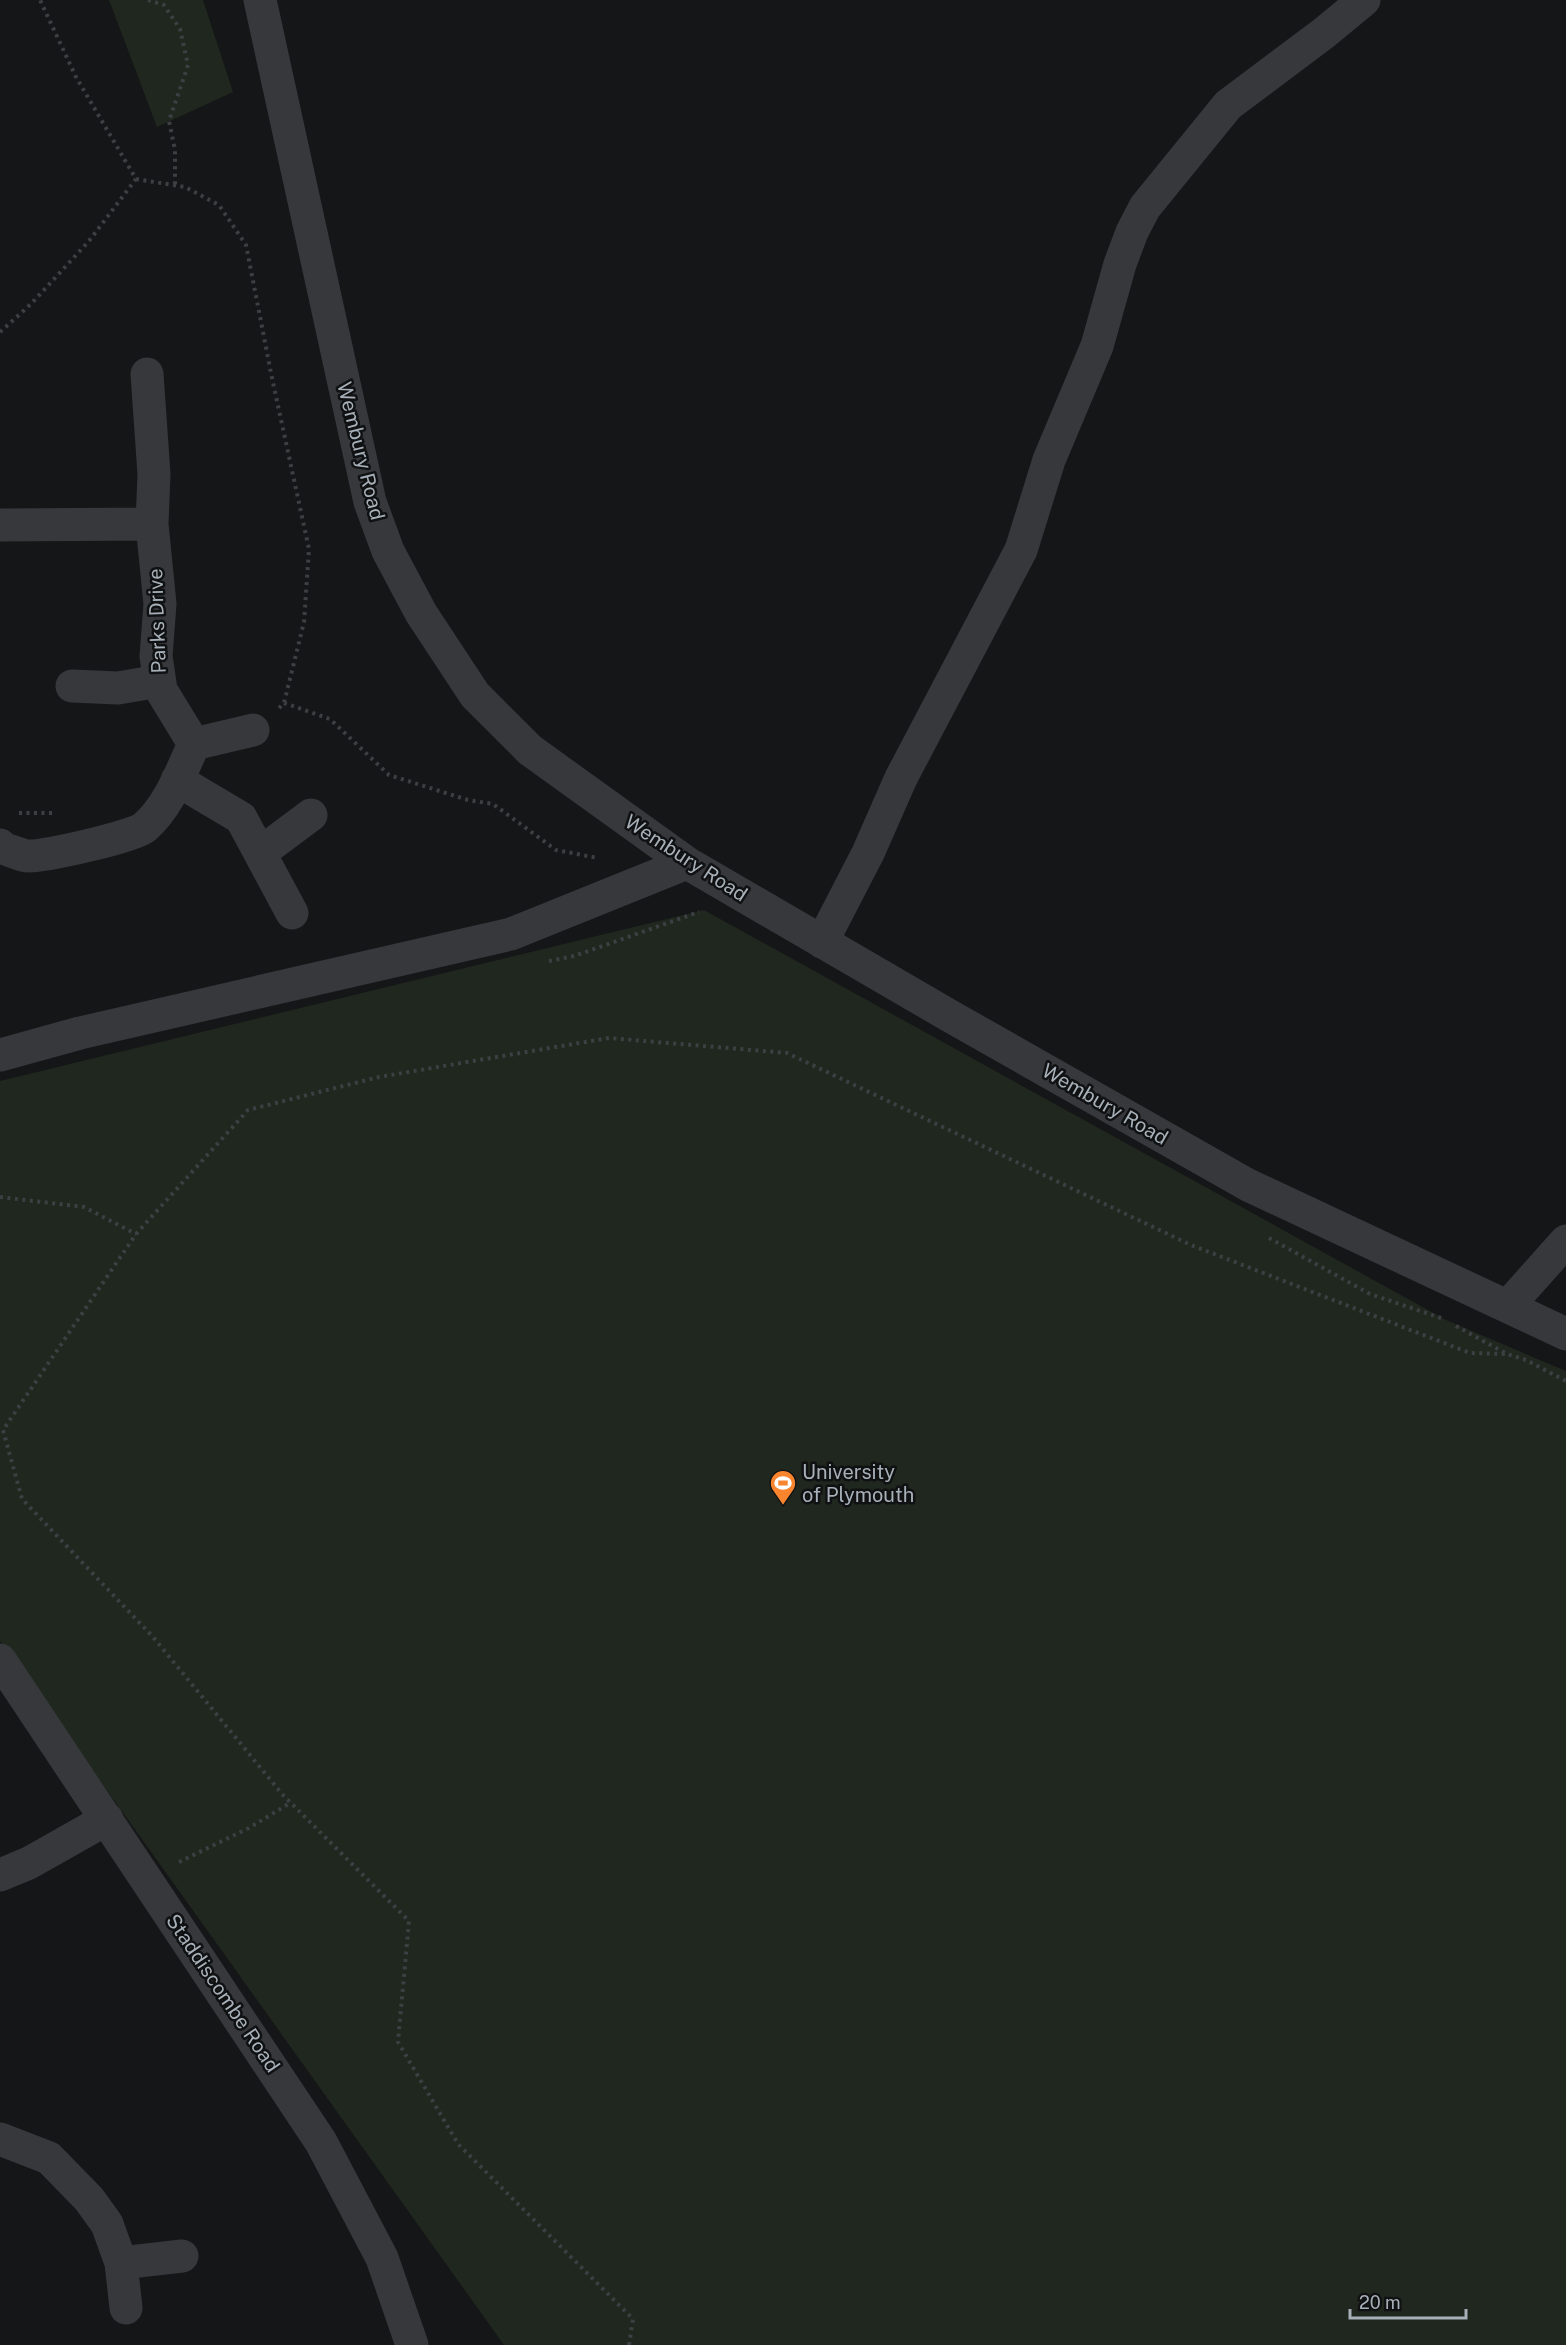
<svg xmlns="http://www.w3.org/2000/svg" width="1566" height="2345" viewBox="0 0 1566 2345" font-family="'Public Sans',sans-serif">
<rect width="100%" height="100%" fill="#151617"/>
<path fill="#20271f" d="M109 0H203L233 92 157 127Z
M704 910 1446 1320 1566 1371V2345H504L0 1641V1081Z"/>
<g fill="none" stroke-linecap="round" stroke-linejoin="round">
<path stroke="#3c4043" stroke-width="4" stroke-dasharray="3 4.5" stroke-linecap="butt" d="M148 0 164 5 180 29 188 65 169 121 175 150V185
M136 179 185 187 219 205 246 245 272 378 309 549 304 622 284 703 279 708
M0 332 31 304 89 241 136 179 76 77 40 0
M284 703 330 719 389 775 468 800 493 804 556 850 598 858
M19 813H56
M549 961 574 956 699 912
M0 1197 84 1207 136 1234
M1269 1238 1370 1294 1441 1318
M1456 1326 1507 1354 1526 1360 1566 1381
M179 1862 249 1828 290 1803
M629 2345 633 2319 458 2144 398 2042 409 1921 282 1794 153 1637 22 1499 3 1430 136 1234 248 1110 379 1077 609 1038 787 1053 1191 1245 1470 1353 1507 1354"/>
<path stroke="#36383c" stroke-width="33" d="M260 0 370 502 388 551 421 613 475 695 530 750 687 863 950 1016 1248 1185 1566 1334
M147 374 154 474 152 524
M0 525 152 524 160 604 156 656 161 690 194 744
M72 686 118 688 159 681
M177 780 241 818 292 913
M0 845 2 848C11 850 20 856 29 856 46 856 133 837 145 827 169 806 181 772 194 744L253 730
M260 853 311 815
M822 942 868 853 901 778 1021 550 1049 460 1097 346 1120 264 1132 232 1145 207 1228 105 1324 33 1364 0
M0 1055 80 1033 511 934 687 863
M1508 1306 1566 1241
M0 1660 321 2142 382 2258 412 2345
M0 1875 29 1863 107 1819
M0 2139 49 2158 89 2199 107 2224 121 2263 126 2308
M121 2263 182 2256"/>
</g>
<defs>
<g id="stadium-pin" transform="scale(1.35)"><path d="M0 17L-7.5 6A9.5 9.5 0 1 1 7.5 6Z" fill="#f8852d" stroke="#101112"/><path d="M0-5a6.5 5 0 1 0 0 10a6.5 5 0 1 0 0-10ZM-3.5-1.8h7v3.6h-7Z" fill="#fff"/></g>
</defs>
<g fill-rule="evenodd">
<use href="#stadium-pin" x="783" y="1483"/>
</g>
<g text-anchor="middle" stroke-width="5" stroke-linejoin="round" paint-order="stroke">
<g font-size="20" fill="#a7b0b8" stroke="#101112">
<text transform="translate(361 451) rotate(76)" y="7">Wembury Road</text>
<text transform="translate(157 621) rotate(-92)" y="7">Parks Drive</text>
<text transform="translate(686 858) rotate(33)" y="7">Wembury Road</text>
<text transform="translate(1105 1104) rotate(30)" y="7">Wembury Road</text>
<text transform="translate(223 1993) rotate(56)" y="7">Staddiscombe Road</text>
</g>
<g font-size="20" fill="#a7b0b8" stroke="#101112" text-anchor="start">
<text x="802" y="1479">University<tspan x="802" dy="23">of Plymouth</tspan></text>
</g>
</g>
<path d="M1350 2309v9h116v-9" fill="none" stroke="#a7b0b8" stroke-width="3"/>
<text x="1359" y="2309" font-size="18" fill="#a7b0b8" stroke="#101112" stroke-width="4.5" paint-order="stroke">20 m</text>
</svg>
